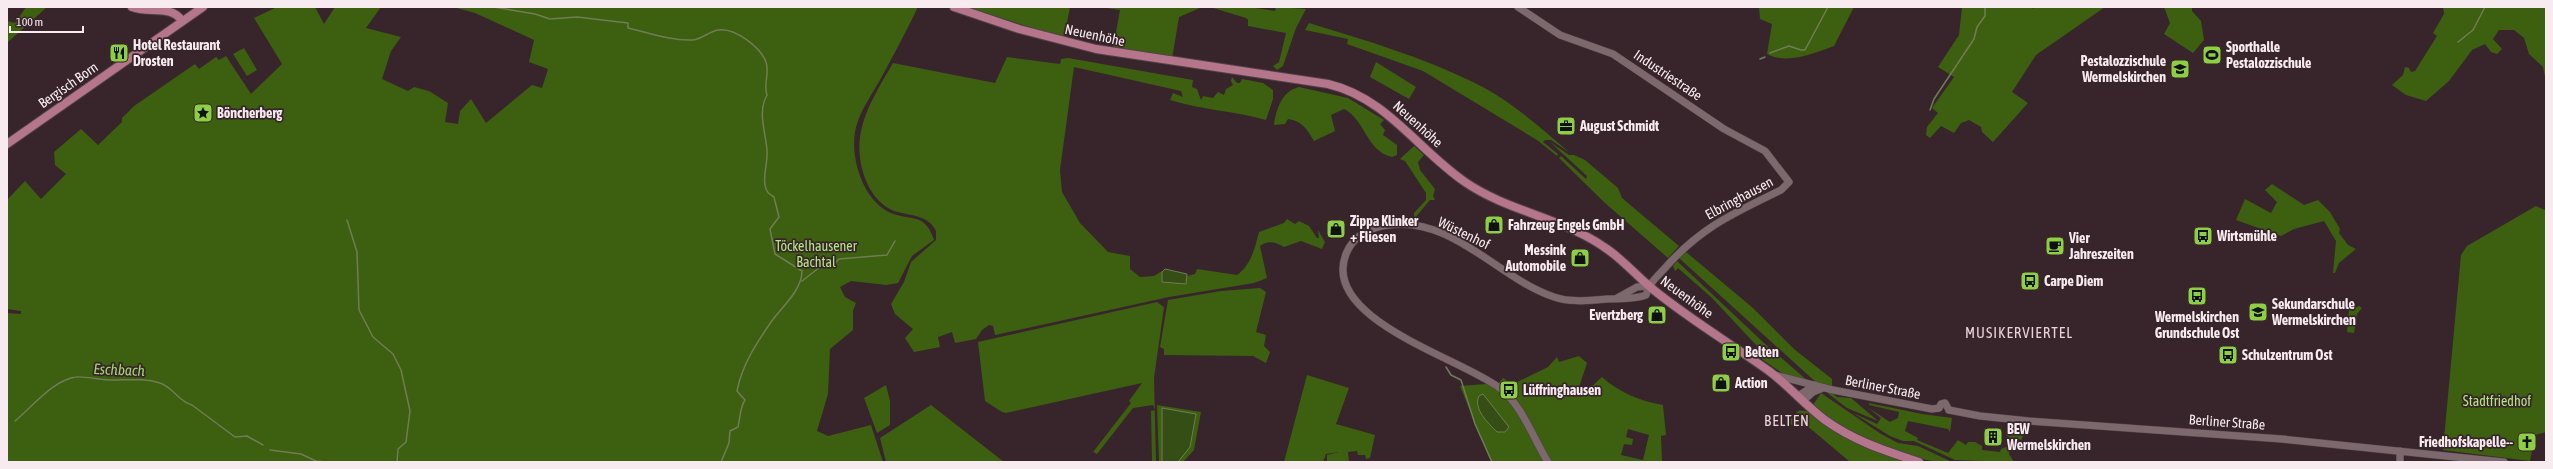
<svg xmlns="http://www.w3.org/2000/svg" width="2553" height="469" viewBox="0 0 2553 469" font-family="'Asap Condensed',sans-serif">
<rect width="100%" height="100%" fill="#37252b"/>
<path fill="#3d5f10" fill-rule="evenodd" d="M26 7H47L7 43V21L15 23Z
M277 7H315L324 24 335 7H381L366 28 401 37 391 51 382 79 408 91 414 87 429 91 448 103 445 122 458 124 460 111 471 99 486 123 532 85 542 88 548 69 529 62 534 40 475 13 453 7H918C906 32 893 56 880 80 871 96 858 114 855 132 851 157 861 191 881 207 903 225 924 207 934 240L912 256 898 283 886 285 851 281 840 287 845 297 856 303 853 311V330L830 349 828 394 817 431 828 436 871 425 883 462H7V313L21 314V311L7 309V200L25 181 41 199 66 174 55 165 54 152 81 129 98 145 122 122V118L134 106 195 64 199 69 216 57 219 60 226 56 251 94 282 64 254 18Z
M967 7H1070L1064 38Z
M1100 7H1197L1200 8 1179 17 1172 59 1113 49 1120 10Z
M1210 7H1249L1275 11 1276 7 1306 9 1296 28 1283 66 1277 70 1273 66 1279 62 1286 33 1248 26V20L1246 18Z
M1759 7H1854L1834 46C1815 53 1787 65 1767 54L1772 24 1760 19Z
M1962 7H2032L2033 9 2035 7H2105L2036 55 2012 92 2028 103 1993 142 1982 132 1981 127 1969 120 1961 123 1954 133 1941 126 1930 138 1926 135 1927 127 1938 113 1932 108 1954 77 1938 67 1959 35Z
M2164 7H2192V11L2201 21 2204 40 2193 53 2164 34 2170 23Z
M2443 7H2546V82L2543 67 2529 54 2524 38 2514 30H2499L2493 39 2502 49 2497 54 2491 52 2485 44 2472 50 2449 81 2426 101 2406 95 2392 85 2403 75 2405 67 2409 68 2411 72 2415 71 2437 36 2433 33 2444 14Z
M1309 23C1365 40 1422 57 1475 83 1510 100 1541 128 1570 153L1551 140H1545L1543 142 1558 154 1557 156 1537 140 1423 71 1347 44 1348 39 1305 30Z
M244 48 257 70 247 76 233 54Z
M1007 57 1060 64 1061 59 1068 58 1193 80 1192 87 1197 89 1201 100 1203 96 1213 98 1218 92 1224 95 1226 89 1233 85 1231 81 1232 77 1237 83H1240L1242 79 1263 83 1273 90V99L1266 120C1235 111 1201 110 1170 100L1173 93 1183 97 1181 91 1074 67 1060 170 1062 192 1080 223 1108 252 1130 256V269L1140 277 1154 276 1162 271 1186 284 1187 276 1195 274 1197 269 1237 275C1251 265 1255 248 1259 232L1284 223 1287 219 1295 224 1299 221 1309 226 1317 238H1319L1318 230 1325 242 1322 249 1301 241 1284 247C1275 242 1269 240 1260 246L1267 278 1254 283 1169 297 995 335 993 326 989 325 982 330 976 339 955 343 952 332 938 337 940 347 914 352 905 338 913 329 895 314 891 304 904 282 911 262 936 240V231C928 214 909 216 894 211 881 206 872 194 867 183 847 136 870 103 893 63L995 83Z
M1376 62 1416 87 1409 99 1370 77Z
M1299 87 1348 98 1384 120 1380 124 1385 130 1383 135 1397 145V155L1392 157C1366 151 1365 119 1344 109L1331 115 1335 131 1314 141C1307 129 1302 121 1288 119L1285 124 1274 125C1276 109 1282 91 1299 87Z
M1550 142 1569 155H1574L1585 160 1618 188 1622 198 1679 246 1668 258 1605 203 1559 158 1561 156 1586 179 1587 176Z
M1414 146 1424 155 1418 162 1420 170 1435 189 1433 196 1435 200H1430L1414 219V213L1426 200V193L1405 161 1400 159Z
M2272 184 2304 205 2318 200 2330 212 2340 229 2339 233 2348 245 2356 249 2339 263 2335 273H2333L2336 241 2324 221 2294 229 2281 236 2236 220 2245 199 2271 213 2277 202 2265 190Z
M2536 206 2545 210 2546 219V432L2535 435 2530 461 2443 450 2461 255 2467 246Z
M1686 252 1753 308 1794 349 1832 379V386L1820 383 1837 397 1851 398 1878 421 1847 408 1830 395 1679 258Z
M1677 261 1764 343 1808 381 1785 375 1757 356V346L1712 298 1678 268 1675 271 1673 266Z
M1260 288 1266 292 1256 332 1266 335 1264 346 1270 352 1266 363 1253 356 1164 355V349L1160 347 1168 300 1221 291Z
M1157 302 1164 307 1154 378 1156 462H1152L1151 411 1155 410 1153 405 1133 408 1097 454 1093 452 1131 403 1129 401 1142 383 1006 413 1002 412 985 401 978 342Z
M2359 306 2362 308 2357 314 2354 333 2347 332 2349 310Z
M1579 356 1587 363 1579 387 1589 389 1602 377C1620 393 1640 401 1663 405L1666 435 1661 436 1662 462H1491L1460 386 1499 383 1503 378 1513 384 1548 367 1557 357 1559 362ZM1628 429 1649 435 1643 460 1621 455 1624 444 1632 445 1633 439 1626 437Z
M1307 375 1349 388 1336 424 1375 435 1370 458 1366 459 1365 455H1358L1357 451 1348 452 1349 462H1327V455L1339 452 1326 454 1323 462H1284Z
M886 385 890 401V425L877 433 864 398Z
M1821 393 1881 434 1898 443 1918 446 1952 462C1903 462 1850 438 1813 405Z
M1869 403 1922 414 1952 418 1950 432 1948 429 1908 421 1905 431 1918 438 1917 440 1948 453 1958 440 1966 445 1968 442H1975L1982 446V450L2000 452 2001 449 2008 446 2010 438 2006 435 2015 425 2024 427 2025 432 2021 440 2012 438 2009 454 2014 462 1955 460 1914 441H1903L1890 436 1853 413 1877 424 1881 418 1867 407 1890 422 1898 418 1899 412 1869 405Z
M931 405 1004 462H886L880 438Z
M1157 405 1201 412 1194 450 1183 462H1159Z
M1798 411C1810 408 1822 423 1832 430 1856 445 1883 453 1910 462H1850L1805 424H1797L1795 426 1787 423Z"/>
<path fill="#344e15" stroke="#6f7d56" d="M1165 269 1187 274 1186 284 1162 282V272Z
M1483 394 1509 427 1505 432H1497C1488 423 1473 409 1479 396Z
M1162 408 1196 414 1190 447 1178 462H1162Z"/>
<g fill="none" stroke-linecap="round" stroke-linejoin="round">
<path stroke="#6f7d56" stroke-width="1.5" d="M494 7 535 14 550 19 577 17 628 23V28C649 33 671 41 693 40 702 39 710 31 718 30 735 27 761 48 766 62 770 72 763 84 767 95 757 113 766 132 767 151 768 162 763 174 765 185 766 192 769 194 774 197L779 217 770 229 775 254 802 271C802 290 782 307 771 322 756 344 742 365 737 391L745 400C740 407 740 418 738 427L730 431 729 443 721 462
M2458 42 2473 30 2485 7
M1770 53 1789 46 1801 50H1805L1828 7
M1760 59 1765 57
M1930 110 1934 99 1974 39 1977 27 1985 16V7
M347 220 357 252 359 310 373 337 393 354 401 370 410 411 406 442 398 449 397 462
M802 281 820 267 833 265 839 259 887 255 895 241
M1446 367 1451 375 1461 380 1475 424 1492 462
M15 421C33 406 53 380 76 377 82 376 103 380 112 380 129 380 144 378 160 383 173 387 179 402 192 405L235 437 247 436 263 445
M270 450 301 454 316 461 326 462"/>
<g stroke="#524349" stroke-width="8">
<path id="secondary" d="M1518 7 1560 35 1613 54 1724 129 1765 151 1789 182 1781 190C1734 213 1701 227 1665 268 1657 277 1649 283 1646 295 1633 300 1622 298 1608 299 1590 300 1571 303 1554 297 1499 279 1453 216 1389 225 1370 227 1353 236 1346 254 1320 320 1464 359 1501 389 1523 407 1533 438 1548 462
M1617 298 1637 287 1649 286
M1775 375 1833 390 1932 409 1939 408
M1798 396 1815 385
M1803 401 1813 392 1823 388
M1939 408 1941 404 1945 403 1949 410
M1949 410 1980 416 2029 421 2282 439 2504 462
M2400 462V451"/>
</g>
<g stroke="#524349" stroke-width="10">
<path id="primary" d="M132 7C149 14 171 4 182 21
M954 7 1019 29 1096 49 1328 84C1387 98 1418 150 1465 182 1507 211 1562 218 1604 247 1623 259 1637 277 1655 291 1691 320 1731 344 1769 371 1789 386 1805 405 1825 420 1854 441 1886 451 1919 462
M7 144 203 7"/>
</g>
<use href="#secondary" stroke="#7d686e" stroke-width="7"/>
<use href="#primary" stroke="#b5758b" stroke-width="8"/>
</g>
<defs>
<g id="restaurant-square" transform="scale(1)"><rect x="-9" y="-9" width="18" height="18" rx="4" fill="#8ece43" stroke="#37252b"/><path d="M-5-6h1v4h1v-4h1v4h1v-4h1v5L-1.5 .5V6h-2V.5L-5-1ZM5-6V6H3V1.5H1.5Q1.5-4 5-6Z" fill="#111"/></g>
<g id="stadium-square" transform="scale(1)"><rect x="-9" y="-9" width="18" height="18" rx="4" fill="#8ece43" stroke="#37252b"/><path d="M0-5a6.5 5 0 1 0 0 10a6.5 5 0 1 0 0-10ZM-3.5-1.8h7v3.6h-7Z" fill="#111"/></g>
<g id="school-square" transform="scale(1)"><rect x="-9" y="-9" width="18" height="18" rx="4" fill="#8ece43" stroke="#37252b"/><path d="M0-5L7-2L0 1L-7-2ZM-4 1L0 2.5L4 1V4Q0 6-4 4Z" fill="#111"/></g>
<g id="sight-square" transform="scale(1)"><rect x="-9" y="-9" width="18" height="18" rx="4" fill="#8ece43" stroke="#37252b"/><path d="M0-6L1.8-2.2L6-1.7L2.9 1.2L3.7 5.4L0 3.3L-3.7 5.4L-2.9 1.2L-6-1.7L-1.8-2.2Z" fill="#111"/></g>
<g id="office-square" transform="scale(1)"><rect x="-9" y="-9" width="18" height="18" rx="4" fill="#8ece43" stroke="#37252b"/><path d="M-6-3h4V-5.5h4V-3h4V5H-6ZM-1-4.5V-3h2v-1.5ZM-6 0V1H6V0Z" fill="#111"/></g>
<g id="shop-square" transform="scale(1)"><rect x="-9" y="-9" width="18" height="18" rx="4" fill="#8ece43" stroke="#37252b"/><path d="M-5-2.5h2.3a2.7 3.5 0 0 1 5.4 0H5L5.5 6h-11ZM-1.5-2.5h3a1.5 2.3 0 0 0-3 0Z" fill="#111"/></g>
<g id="bus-square" transform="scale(1)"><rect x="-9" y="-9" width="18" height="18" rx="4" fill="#8ece43" stroke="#37252b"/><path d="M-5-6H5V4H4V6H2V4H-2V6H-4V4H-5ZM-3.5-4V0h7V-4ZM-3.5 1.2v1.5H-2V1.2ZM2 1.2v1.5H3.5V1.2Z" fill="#111"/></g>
<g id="cafe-square" transform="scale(1)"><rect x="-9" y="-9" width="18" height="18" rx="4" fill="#8ece43" stroke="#37252b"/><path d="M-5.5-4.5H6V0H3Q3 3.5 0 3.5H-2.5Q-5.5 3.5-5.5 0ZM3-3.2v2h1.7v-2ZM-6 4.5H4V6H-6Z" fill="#111"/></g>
<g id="building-square" transform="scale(1)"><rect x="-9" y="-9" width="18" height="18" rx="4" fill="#8ece43" stroke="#37252b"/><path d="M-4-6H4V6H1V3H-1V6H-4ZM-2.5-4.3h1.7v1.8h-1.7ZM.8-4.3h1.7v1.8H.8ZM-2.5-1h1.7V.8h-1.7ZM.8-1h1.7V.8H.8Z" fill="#111"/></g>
<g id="church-square" transform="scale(1)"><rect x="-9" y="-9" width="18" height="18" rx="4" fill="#8ece43" stroke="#37252b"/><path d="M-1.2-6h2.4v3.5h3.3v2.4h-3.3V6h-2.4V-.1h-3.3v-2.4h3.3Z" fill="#111"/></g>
</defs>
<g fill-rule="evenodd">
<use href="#restaurant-square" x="119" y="53"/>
<use href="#stadium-square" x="2212" y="55"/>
<use href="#school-square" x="2180" y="69"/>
<use href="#sight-square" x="203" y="113"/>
<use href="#office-square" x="1566" y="126"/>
<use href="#shop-square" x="1494" y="225"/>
<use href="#shop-square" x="1336" y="229"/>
<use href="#bus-square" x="2203" y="236"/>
<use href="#cafe-square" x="2055" y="246"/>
<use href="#shop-square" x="1580" y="258"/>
<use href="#bus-square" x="2030" y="281"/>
<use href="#bus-square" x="2197" y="296"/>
<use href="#school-square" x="2258" y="312"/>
<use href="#shop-square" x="1657" y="315"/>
<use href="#bus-square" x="1731" y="352"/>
<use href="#bus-square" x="2228" y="355"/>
<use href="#shop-square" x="1721" y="383"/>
<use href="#bus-square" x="1509" y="390"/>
<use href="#building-square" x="1993" y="437"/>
<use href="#church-square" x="2527" y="442"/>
</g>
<g text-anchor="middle" stroke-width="3.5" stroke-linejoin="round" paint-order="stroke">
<g font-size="14" fill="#f8ebef" stroke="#37252b">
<text transform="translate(1095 35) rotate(12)" y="5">Neuenhöhe</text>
<text transform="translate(1668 75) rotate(34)" y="5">Industriestraße</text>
<text transform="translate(68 85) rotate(-35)" y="5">Bergisch Born</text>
<text transform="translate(1418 124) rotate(42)" y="5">Neuenhöhe</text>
<text transform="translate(1739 198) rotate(-28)" y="5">Elbringhausen</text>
<text transform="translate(1464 233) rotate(26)" y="5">Wüstenhof</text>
<text transform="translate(1687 297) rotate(36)" y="5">Neuenhöhe</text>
<text transform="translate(1883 387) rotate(11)" y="5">Berliner Straße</text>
<text transform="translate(2227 422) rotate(4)" y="5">Berliner Straße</text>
</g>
<g font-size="14" font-weight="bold" fill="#f8ebef" stroke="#37252b" text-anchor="start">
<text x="133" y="50">Hotel Restaurant<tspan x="133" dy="16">Drosten</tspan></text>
<text x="2226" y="52">Sporthalle<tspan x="2226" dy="16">Pestalozzischule</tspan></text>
<text x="2166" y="66" text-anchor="end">Pestalozzischule<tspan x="2166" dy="16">Wermelskirchen</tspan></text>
<text x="217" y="118">Böncherberg</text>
<text x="1580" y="131">August Schmidt</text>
<text x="1350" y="226">Zippa Klinker<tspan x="1350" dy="16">+ Fliesen</tspan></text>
<text x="1508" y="230">Fahrzeug Engels GmbH</text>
<text x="2217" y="241">Wirtsmühle</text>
<text x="2069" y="243">Vier<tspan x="2069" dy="16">Jahreszeiten</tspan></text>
<text x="1566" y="255" text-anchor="end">Messink<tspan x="1566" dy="16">Automobile</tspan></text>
<text x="2044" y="286">Carpe Diem</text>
<text x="2272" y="309">Sekundarschule<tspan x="2272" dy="16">Wermelskirchen</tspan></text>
<text x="1643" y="320" text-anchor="end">Evertzberg</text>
<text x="2197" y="322" text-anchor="middle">Wermelskirchen<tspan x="2197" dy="16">Grundschule Ost</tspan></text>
<text x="1745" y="357">Belten</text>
<text x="2242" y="360">Schulzentrum Ost</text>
<text x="1735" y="388">Action</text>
<text x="1523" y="395">Lüffringhausen</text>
<text x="2007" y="434">BEW<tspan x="2007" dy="16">Wermelskirchen</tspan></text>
<text x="2513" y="447" text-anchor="end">Friedhofskapelle--</text>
</g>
<g font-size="14" fill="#b2e680" stroke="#37252b">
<text x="816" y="251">Töckelhausener<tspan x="816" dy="16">Bachtal</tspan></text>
<text x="2497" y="406">Stadtfriedhof</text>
</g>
<g font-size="15" letter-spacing="1" fill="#ebd2da" stroke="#37252b">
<text x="2019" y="338">MUSIKERVIERTEL</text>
<text x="1787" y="426">BELTEN</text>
</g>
<g font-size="15" font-style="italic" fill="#a4d772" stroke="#37252b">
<text transform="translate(119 370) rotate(2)" y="5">Eschbach</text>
</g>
</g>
<rect width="2553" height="469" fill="none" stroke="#f8ebef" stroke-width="16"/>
<path d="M10 26v6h73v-6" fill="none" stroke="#f8ebef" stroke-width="2"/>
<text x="16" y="26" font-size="12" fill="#f8ebef" stroke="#37252b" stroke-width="3" paint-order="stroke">100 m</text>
</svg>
